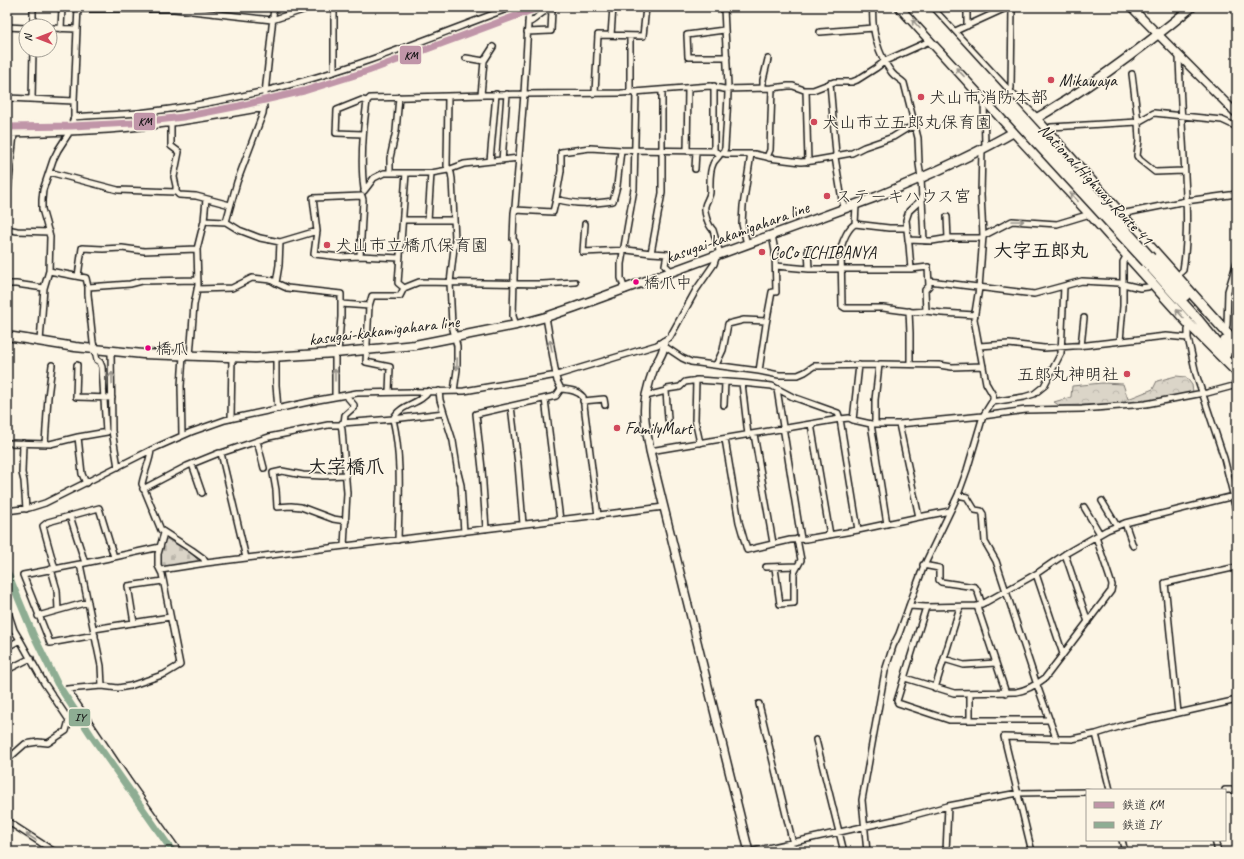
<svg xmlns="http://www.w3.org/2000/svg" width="1244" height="859" viewBox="0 0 1244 859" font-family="Caveat,'Klee One',sans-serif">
<defs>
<pattern id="forest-crowns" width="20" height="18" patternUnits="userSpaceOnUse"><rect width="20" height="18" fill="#dbd5c8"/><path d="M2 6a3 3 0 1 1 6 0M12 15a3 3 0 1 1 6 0" fill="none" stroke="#bbb6ab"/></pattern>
<pattern id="cemetery-stones" width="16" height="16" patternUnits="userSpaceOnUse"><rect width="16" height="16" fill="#dbd5c8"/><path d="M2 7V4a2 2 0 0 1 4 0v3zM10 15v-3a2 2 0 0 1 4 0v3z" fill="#bbb6ab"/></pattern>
</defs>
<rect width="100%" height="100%" fill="#fcf5e5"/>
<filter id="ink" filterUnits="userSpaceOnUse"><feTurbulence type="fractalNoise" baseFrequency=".025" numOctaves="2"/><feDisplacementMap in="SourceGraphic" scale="8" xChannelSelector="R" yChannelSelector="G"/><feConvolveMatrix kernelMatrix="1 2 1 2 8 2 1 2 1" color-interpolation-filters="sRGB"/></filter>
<g filter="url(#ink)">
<path fill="url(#forest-crowns)" stroke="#7c7872" d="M1176 376 1186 377 1192 385 1193 392 1146 402 1060 406 1054 402 1071 397 1072 386 1102 383 1123 384 1128 399 1153 389 1157 381Z"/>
<path fill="url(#cemetery-stones)" stroke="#7c7872" d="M165 539H167L191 553 199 561V563L164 568C156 559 161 549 165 539Z"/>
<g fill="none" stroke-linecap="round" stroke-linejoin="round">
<g stroke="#1c1c1c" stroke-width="8">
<path id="street" d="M873 7C871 29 878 55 892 73 895 77 900 79 904 83L918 138 919 164 921 178 924 241
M78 9H174L272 20 312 7
M33 26V7
M967 26V9L969 7
M7 27 26 28
M61 29 62 7
M77 29 78 7
M724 30 687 35 688 57H727
M527 32 551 31 552 10C540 10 537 20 528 23
M820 32 874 28
M951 33 1008 7
M611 35 613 7
M1179 56C1180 90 1182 123 1184 157 1186 194 1189 233 1183 270L1181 272
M466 58 484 61
M334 72V7
M1132 74 1138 122 1139 140 1137 156 1140 160 1155 172 1184 171
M830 83 836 154 835 157
M763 88V80L768 59
M806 90 808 162
M1008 92 1011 88 1012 7
M595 93 598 35 643 36 646 7
M630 93V36
M481 95 484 61 493 47
M448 96 447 166 451 173 452 179 455 239 450 283 452 325 457 346V370L454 391
M7 98 74 101
M32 99 33 50
M984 99 985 148
M74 117C96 115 117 115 138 113 186 108 234 99 281 87 360 67 436 35 512 7
M171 124V146L179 152 174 177 176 186V192
M1051 127 1138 122 1154 113 1222 120 1237 127
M7 134C49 133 90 132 132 128 176 124 220 116 264 108
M363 134 336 133 337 110 362 100 367 101
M687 151 688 88
M714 151V86
M723 153 726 154H754L767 157 770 150 772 88
M720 154C719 158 714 160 713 164 709 172 710 182 710 192 710 197 706 201 705 206 704 213 708 225 713 230L720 254
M835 156 852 153 864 147 893 137 906 129 915 126
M767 157 769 158 801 162 812 161 835 157 842 200 845 209
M490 161 496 94
M502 161 507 94
M695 169 696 151
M49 172 118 190 176 192 179 195 196 196 230 205
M390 173V158L396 131 399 97
M364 189C360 160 363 130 367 101L370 98 524 94 621 93 710 86 724 89 772 88 788 86H793L804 90H813L834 82H852L857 80 876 68 885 61 932 40
M364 191 374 178 384 173H431L448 170 464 164 519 158
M362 196 363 200 360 256 341 257 314 254 317 231 313 198Z
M556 199 561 171V152L590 148 621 150 714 151 720 154 723 153 725 148C726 127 728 107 728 87 727 60 725 34 724 7
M7 200 14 134
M856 205 855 224C848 228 843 240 841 248L842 306 845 308H883L913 312 926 311 942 313 975 315
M515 210 553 212 556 199C577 205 592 204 613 201L617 186 621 150
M1121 214 1186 201 1237 194
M947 217 948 239
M403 220H454
M428 220 431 173
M204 221 206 199
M226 222 237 182 263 113 274 7
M585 224 583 252 627 250 651 253 662 193V90
M855 224 889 228H906
M7 229 17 231 49 232
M983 236 1012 221 1057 224 1090 214
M908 240 932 241 950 238H983
M747 244 742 224 743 206 751 154
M808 249 809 269
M651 253 667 254 665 265 672 272
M360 256 399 258
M776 266 809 269H911L928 267 929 286 925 290 926 311
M911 269 909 245 908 239 906 220 909 211 922 199
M49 271 86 278 88 287
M78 276 82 248 103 249 122 248 144 251 197 249
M929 281 1034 294 1082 281 1119 283 1140 288 1148 287
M276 283 287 288 341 294V317L338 352
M7 284H16L44 288
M404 288 398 283 406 173
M197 289 232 288 252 278 271 280 276 283 279 265 280 242
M625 290 621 278V264L634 189 636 92
M341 304 369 306
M909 311 910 333V364
M546 317 557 381 561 389
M516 325 513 316 515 242 513 239 514 213 515 207 524 94 529 7
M1190 325 1188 330V338L1196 374 1224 458 1234 498
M1225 331 1227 325 1228 291 1237 262
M40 341 44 288 49 271 50 237 42 209V200L43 190 53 160 58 150 69 133 74 117V101L77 29 50 28
M1120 341 1123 306V262L1127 255
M664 346 682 358 691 362 759 371 779 375H798L805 372 814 366 879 365 880 364 939 365 952 367 983 366
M979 346 1009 344 1044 348 1087 345 1166 336 1188 338
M1081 346 1084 318
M111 351 112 431 118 467
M335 353V397
M190 356 194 305 198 285 197 249 204 221 226 222 239 230 260 238 280 242 317 231
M276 356V385L278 409
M77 365 76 397 112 398
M716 365 723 350 728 324 744 320 766 321
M759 371 766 324 772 292H776L775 251 772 235
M696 380 695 420 700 443
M561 389C569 390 577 390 583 397L598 516
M777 389 801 539
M666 391 668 419
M389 392 390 367 366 362 369 306 372 296H400L404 288 419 282 543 284 575 282
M646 396 666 391 667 389 680 387 685 382 698 380 742 383
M545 399 560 520
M583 401 604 399 605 405
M992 402 1024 397 1034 394 1044 386 1061 353 1064 286
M724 405 725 382
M511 406 518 464 523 524
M444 413 453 441 458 473 461 485 464 532
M231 419 232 357
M853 420 859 365
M344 423 345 415 354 407V405L348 398 347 395
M811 424 830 535
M871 424 887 524
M875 424V400L879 365
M106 432 102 367 100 362 97 360 93 342 88 294V287L130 284 142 281 198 280
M754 434 773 543
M182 435 181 386 183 356
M748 435 742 383 772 386 793 397 838 413 840 419 849 418 853 420 871 424H899L983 416 1026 410 1082 409 1146 404 1198 394 1207 393 1237 385
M78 437 82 474 86 483
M725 439 739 522 747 550 790 540 806 539 858 530 919 517 911 480 899 424
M257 441 264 468
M7 443 50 444 78 437 107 432
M23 443 22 473 24 481 26 509
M45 444 48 397 52 365
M151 450C150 462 144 472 142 484L161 530 192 550 203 558 206 563 664 507
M650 451 840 419 858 530
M192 464 202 493
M346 475 323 476 303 475 282 471 273 473 276 490 277 507 291 506 301 507 333 519 346 521
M143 489 187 466 219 453H221
M958 495 967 497 975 510 981 511 983 514 985 542 996 561 1037 685 1056 738
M1102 501 1117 526
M1084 507 1100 534
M7 511 29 508 45 503 157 447 191 432 225 420 318 400 357 393 464 391 557 375 657 345 670 337 696 290 714 264 717 255
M70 516 85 563
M919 517 950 511
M1125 523 1133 546
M486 529 482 469 476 414 556 396 561 389
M164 533 158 554V566L162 574 180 665 165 674 130 686 118 688 102 686 67 689 128 780 179 852
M398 540C399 500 402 458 393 419L444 413 440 400 439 391
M344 546 347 493 342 430 341 425 342 423 393 419C401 403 420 405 429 391
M1065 554 1088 622
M246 558 221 453 269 437 328 425H341
M80 564 23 575 50 643 95 635
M923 565 939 568V580L941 582 975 587C979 592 979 598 982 604
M766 567 797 566
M775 568 780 604 794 603V573L801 560 797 539
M51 569 57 590 58 610
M55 569 43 526 48 522 99 508 114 557
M161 570 206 563
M1036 574 1063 654
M909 606 926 607
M977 606 1006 693
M7 609 14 630 20 640 44 683 69 720 66 731 48 743 38 742 25 744 7 760
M38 616 88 602
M134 623 128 586 163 581
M94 629 170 617
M7 647 20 640
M944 659 964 665 996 663
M7 670 31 658
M905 678 954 693 1016 692C1027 690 1036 685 1045 678L1111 591 1112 585 1096 537
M102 686 101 666 80 564 114 557 160 547
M935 688 960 607
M970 694V720
M759 704 795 852
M1178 713 1165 583 1237 567
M1050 720H949L898 703 897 701 926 607 977 606 986 602 1036 574 1065 554 1107 530 1125 523 1234 496
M1096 734 1110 790
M816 740 844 852
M1225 790H1237
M7 821 55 852
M1122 840 1125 852
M1215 840 1218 852
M749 852 903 818 948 806 1018 793 1087 792
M867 852 862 800 885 671 893 646 899 634 909 606 923 568 958 495 967 470 983 416 993 400V395L986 383 974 319 979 288 983 236 981 195 982 150
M946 852 948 806
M1032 852 1004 737 1072 739 1096 734 1125 725 1237 700
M1236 852H1237"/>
</g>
<g stroke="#1c1c1c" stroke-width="10">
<path id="secondary" d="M1131 7 1237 114
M664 342C665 351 658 360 654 368 651 376 648 386 646 395 642 414 647 432 650 451L749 852
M1234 498 1237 510"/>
</g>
<g stroke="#1c1c1c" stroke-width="11">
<path id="primary" d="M1030 122C1088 89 1141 49 1192 7
M7 336 75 347 143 354 255 358 335 353 415 345 516 325 546 317 575 307 876 197C925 177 973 156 1019 129"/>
</g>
<g stroke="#1c1c1c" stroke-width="12">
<path id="highway" d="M900 7 1014 132 1090 214 1190 325 1237 372
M929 7 1008 92 1036 119 1237 344
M1151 258 1185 296
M1146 262 1199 321 1226 354
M1225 341 1237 353"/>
</g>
<use href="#street" stroke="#fcf5e5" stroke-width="5"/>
<use href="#secondary" stroke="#fcf5e5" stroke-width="7"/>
<use href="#primary" stroke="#fcf5e5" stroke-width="8"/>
<use href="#highway" stroke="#fcf5e5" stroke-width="9"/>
<g stroke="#1c1c1c" stroke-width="12" stroke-linecap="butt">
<path id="highway-bridge" d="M912 7 1146 262
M922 7 1151 258"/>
</g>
<use href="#highway-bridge" stroke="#fcf5e5" stroke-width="9"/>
<g stroke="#fcf5e5" stroke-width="10">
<path id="rail-1" d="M7 127 72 126 132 123 183 117 239 106 304 91 368 71 540 7"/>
</g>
<g stroke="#fcf5e5" stroke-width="10">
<path id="rail-2" d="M7 571 33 634 57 683 91 735 173 852"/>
</g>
<use href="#rail-1" stroke="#c095a8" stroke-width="7"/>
<use href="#rail-2" stroke="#8ead93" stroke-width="7"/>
</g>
<defs><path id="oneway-shaft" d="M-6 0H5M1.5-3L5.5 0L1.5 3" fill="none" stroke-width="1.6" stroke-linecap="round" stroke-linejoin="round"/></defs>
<g stroke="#97938b">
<use href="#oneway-shaft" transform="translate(916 24) rotate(-132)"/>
<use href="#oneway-shaft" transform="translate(960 72) rotate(-133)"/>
<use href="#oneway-shaft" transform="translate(1074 197) rotate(-133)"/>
<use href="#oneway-shaft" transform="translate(1018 221)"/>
<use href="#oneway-shaft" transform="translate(1180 314) rotate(-132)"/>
<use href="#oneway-shaft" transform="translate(551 346) rotate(-101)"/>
<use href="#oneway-shaft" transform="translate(457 364) rotate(92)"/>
<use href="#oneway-shaft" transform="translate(335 375) rotate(-90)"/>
<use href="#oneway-shaft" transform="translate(112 378) rotate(-91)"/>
<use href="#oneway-shaft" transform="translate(31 837) rotate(-147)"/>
</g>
</g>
<g fill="#d1495b" stroke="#fcf5e5" stroke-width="1.5">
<circle cx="1051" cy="80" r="4"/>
<circle cx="921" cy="97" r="4"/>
<circle cx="814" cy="122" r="4"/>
<circle cx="827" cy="196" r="4"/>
<circle cx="327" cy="245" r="4"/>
<circle cx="762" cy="252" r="4"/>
<circle cx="1127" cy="374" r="4"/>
<circle cx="617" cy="428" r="4"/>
</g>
<g fill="#e5007d" stroke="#fcf5e5" stroke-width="1.5">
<circle cx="636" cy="282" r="3.5"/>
<circle cx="148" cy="348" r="3.5"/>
</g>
<g text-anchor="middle" stroke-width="3" stroke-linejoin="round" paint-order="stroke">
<g font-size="16" fill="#1c1c1c" stroke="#fcf5e5" text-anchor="start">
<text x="644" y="288">橋爪中</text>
<text x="156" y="354">橋爪</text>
</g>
<g font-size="17" fill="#1c1c1c" stroke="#fcf5e5" text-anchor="start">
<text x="1059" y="86">Mikawaya</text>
<text x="929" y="103">犬山市消防本部</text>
<text x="822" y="128">犬山市立五郎丸保育園</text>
<text x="835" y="202">ステーキハウス宮</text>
<text x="335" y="251">犬山市立橋爪保育園</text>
<text x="770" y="258">CoCo ICHIBANYA</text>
<text x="1119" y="380" text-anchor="end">五郎丸神明社</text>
<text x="625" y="434">FamilyMart</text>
</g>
<g font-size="17" fill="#1c1c1c" stroke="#fcf5e5">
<text transform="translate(1096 184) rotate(47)" y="6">National Highway Route 41</text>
<text transform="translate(737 232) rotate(-20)" y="6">kasugai-kakamigahara line</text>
<text transform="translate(384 330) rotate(-7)" y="6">kasugai-kakamigahara line</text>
</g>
<g font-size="19" font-weight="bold" fill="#1c1c1c" stroke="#fcf5e5">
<text x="1041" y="257">大字五郎丸</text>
<text x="346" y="473">大字橋爪</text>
</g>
</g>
<g stroke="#fcf5e5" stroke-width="1.5">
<rect x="399" y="45" width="23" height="20" rx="4" fill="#c095a8"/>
<rect x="133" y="112" width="23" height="19" rx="4" fill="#c095a8"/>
<rect x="68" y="708" width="23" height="19" rx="4" fill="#8ead93"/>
</g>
<g font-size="11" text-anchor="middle" font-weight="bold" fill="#111">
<text x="411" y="59">KM</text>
<text x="145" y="125">KM</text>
<text x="80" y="721">IY</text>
</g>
<rect width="1244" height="859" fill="none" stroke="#fcf5e5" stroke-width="24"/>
<rect x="12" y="12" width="1220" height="835" fill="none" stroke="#1c1c1c" stroke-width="1.5" filter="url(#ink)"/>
<rect x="1086" y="789" width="140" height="52" fill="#fcf5e5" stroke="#a29e95"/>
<rect x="1094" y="802" width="20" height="6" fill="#c095a8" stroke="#a29e95"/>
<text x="1122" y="809" font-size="12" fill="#1c1c1c">鉄道 KM</text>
<rect x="1094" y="822" width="20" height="6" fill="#8ead93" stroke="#a29e95"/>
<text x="1122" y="829" font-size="12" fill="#1c1c1c">鉄道 IY</text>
<g transform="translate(38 38) rotate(270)"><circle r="19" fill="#fcf5e5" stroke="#a29e95"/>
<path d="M0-3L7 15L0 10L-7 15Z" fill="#d1495b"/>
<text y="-6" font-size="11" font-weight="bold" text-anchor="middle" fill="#1c1c1c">N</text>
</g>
</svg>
